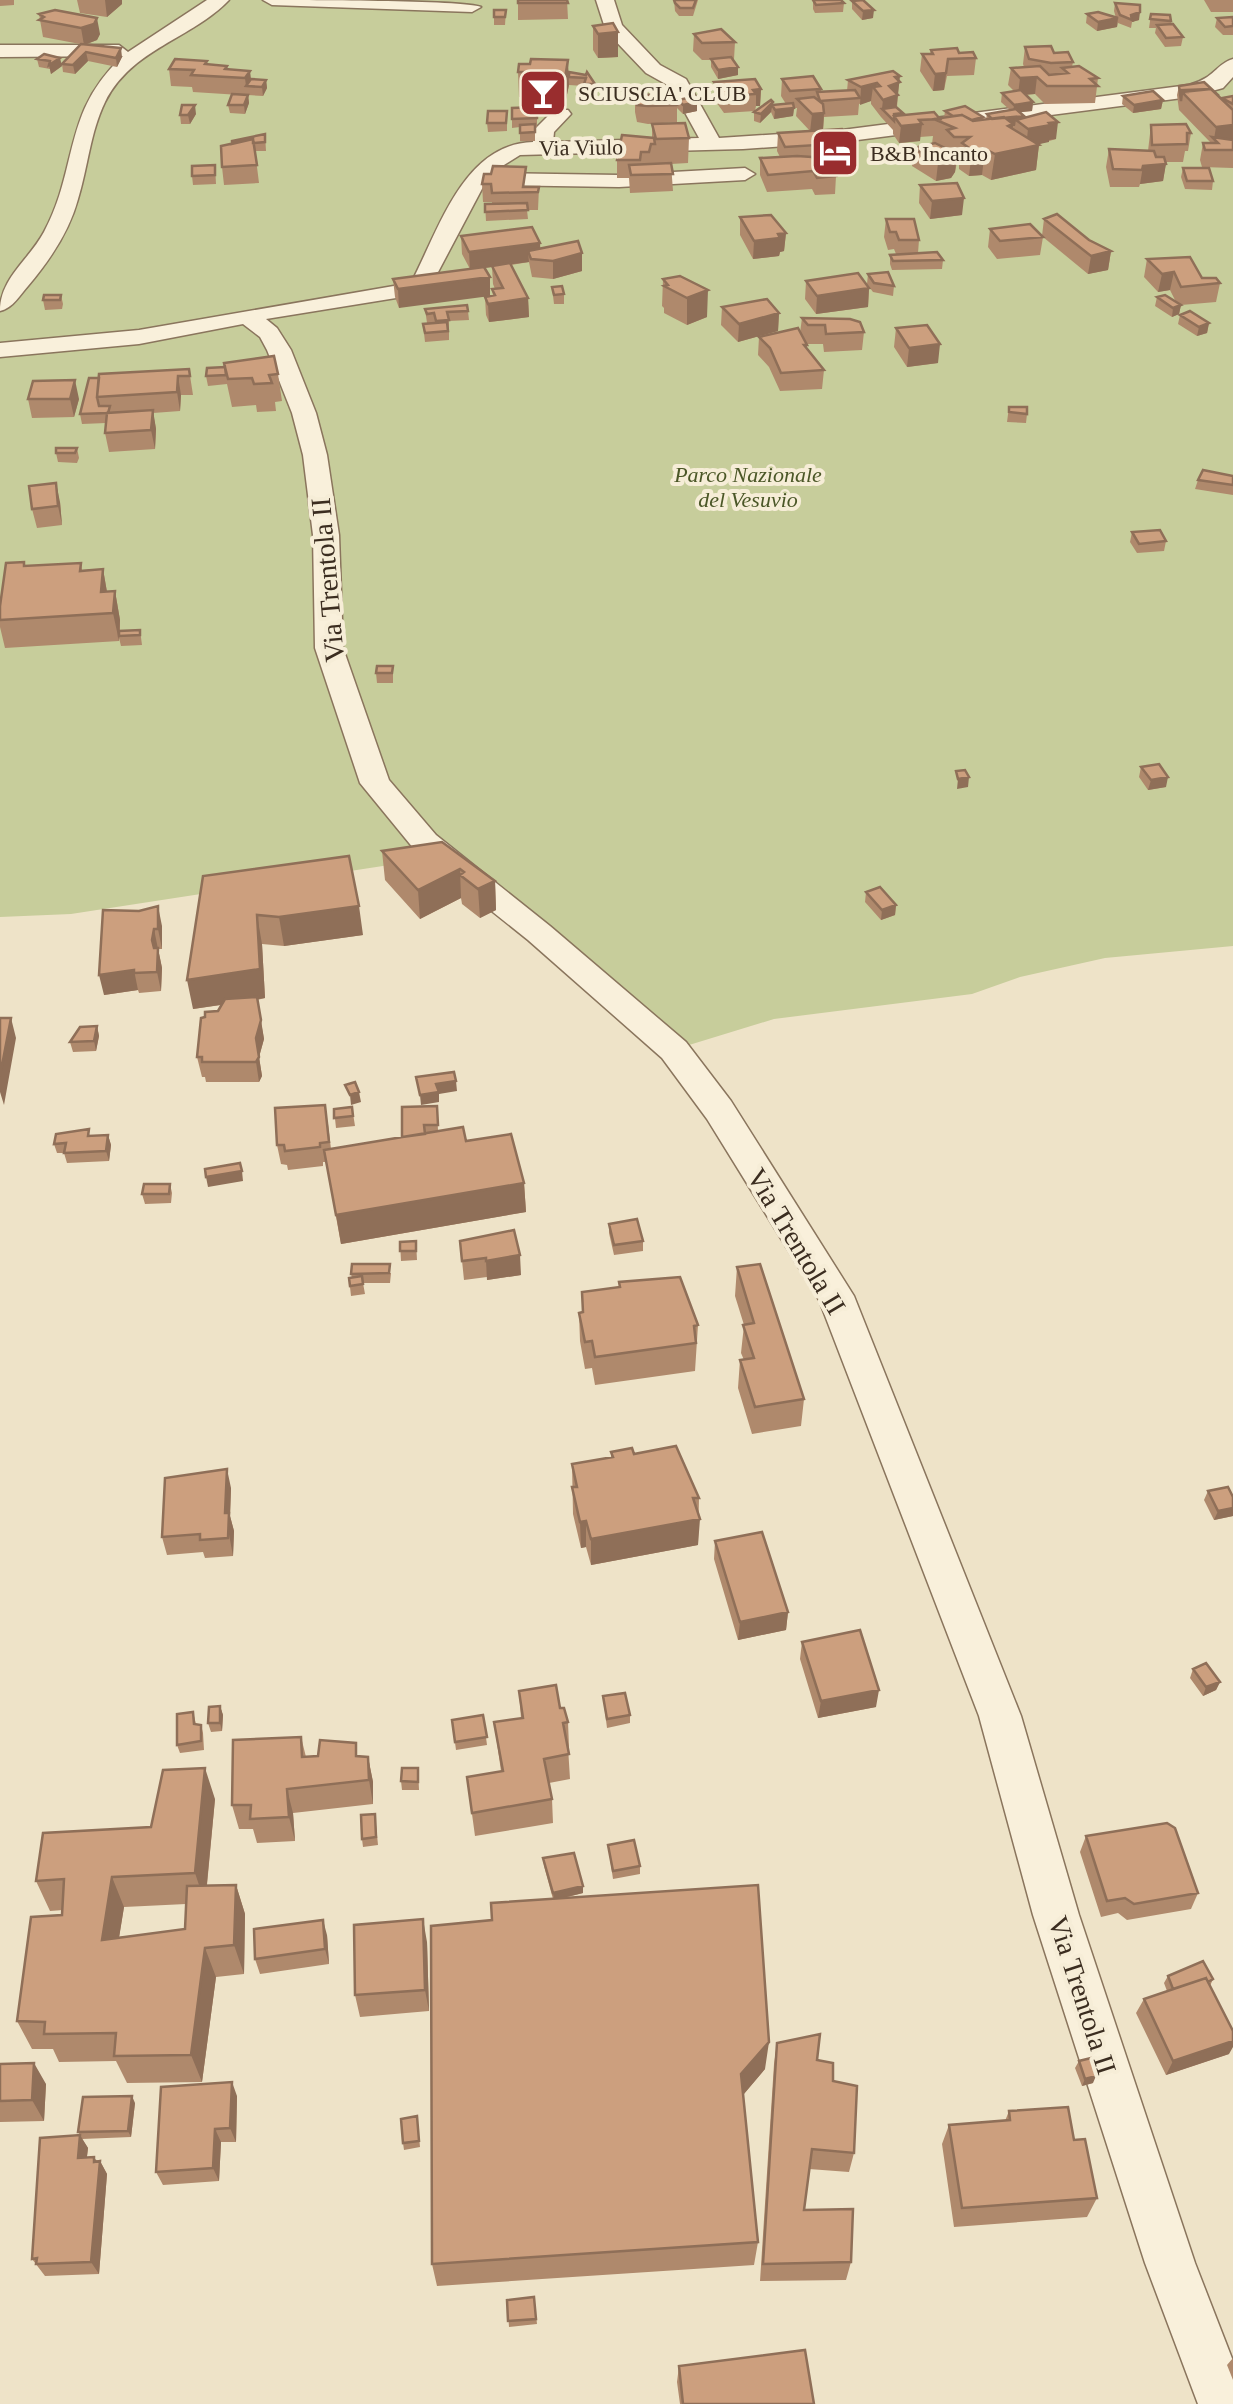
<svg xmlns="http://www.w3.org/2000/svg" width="1233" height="2404" viewBox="0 0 1233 2404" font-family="Georgia,serif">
<rect width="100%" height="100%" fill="#eee3c8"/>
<path fill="#c7cd9b" d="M0 0H1233V946L1105 958 1020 977 972 994 774 1019 663 1053 435 858 71 914 0 917Z"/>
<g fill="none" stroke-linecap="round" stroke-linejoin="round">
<g stroke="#8a755d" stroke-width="3">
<path id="minor" d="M207 0H229C192 39 132 48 105 102 90 133 88 167 78 199 69 232 50 260 28 286 20 295 13 308 0 311 0 278 29 260 44 232 79 167 62 112 123 56L0 57V45H119L128 52Z
M263 0C297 0 464 0 481 7L472 12 272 5Z
M596 0H614L622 25 660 65 686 79 719 138 842 130 1189 85C1215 78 1216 64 1233 59V77L1223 88 1190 97 842 142 743 149 520 155 491 173 619 175 745 168 755 174 745 180 619 187 484 185 427 293 266 319 277 328 291 350 316 413 327 455 339 535 343 648 389 780 436 835 550 926 686 1042 731 1101 854 1296 1021 1716 1079 1915 1195 2263 1233 2361V2404H1198L1145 2263 1033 1915 979 1716 819 1300 707 1119 662 1058 528 940 414 849 360 783 315 648 313 535 303 455 292 413 267 350 260 337 243 324 139 344 0 357V343L139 330 411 283C439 230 463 144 533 142L534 130 554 110H568L571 114 554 132 553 142 699 138 671 87 646 73 606 31Z"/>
</g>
<use href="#minor" fill="#f9f0db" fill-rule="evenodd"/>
</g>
<path fill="#af896c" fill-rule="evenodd" d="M0 0H14V5L0 6Z
M77 0H122V4L107 17 80 13Z
M518 0H567L568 19 518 20Z
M674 0H698L693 16H679L675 11Z
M813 0 844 3 843 12 815 13 813 9Z
M1204 0H1233V12H1211Z
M852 1 873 18 862 20 852 9Z
M1115 3 1139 20 1132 22 1131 28 1118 23V21L1117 27 1097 31 1086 23 1087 14 1116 18 1114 11Z
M506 10 505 25H494V17Z
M39 14 100 34 97 40 87 44 122 57 117 67 88 61 75 74 63 72 62 64 80 44 43 37Z
M1151 14 1171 21V24L1183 37 1181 46 1165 47 1155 33 1156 28H1149Z
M1233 17V35H1223L1215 27 1217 18Z
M593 26 618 57 598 58 593 50Z
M694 34 735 42 734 59H733L738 75 718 79 711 67V60H702L693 51Z
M1025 47 1054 53 1073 62 1072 67 1098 78 1095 103 1045 104 1035 94 1025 95 1033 102 1032 111 1019 112 1024 116 1023 118 1056 139 1039 144 1036 170 991 180 982 175 969 176 959 169V162H957L955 172 951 178 936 181 912 166 914 148 932 144 933 136 920 137V141L899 143 893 134V130L881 117 871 104V101L859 104 858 115 824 117 823 130 850 143 848 160 816 162 818 167 836 176 835 194 815 195 812 189 767 192 760 175V158L780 157 777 151 778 133 810 131 796 116 797 108H794L793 116 774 119 771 112 760 123 754 121V112L773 102V105L786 104 781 96 782 79 821 89V92L847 91 848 80 899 81 897 107 903 113 902 115 940 118H944L945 111 986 119 987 114 1010 110 1001 102 1002 93 1014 91 1008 85 1011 68 1024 67 1023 64Z
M931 50 959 53 976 58 974 75 947 76 944 90 933 91 920 71 922 54H930Z
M44 54 62 66 51 74 50 69 39 67 37 59Z
M207 64 227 66 228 69 251 79 266 80 267 88 263 96 248 95 249 103 245 114 230 113 228 105 240 95 193 92 192 87 171 86 169 69Z
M518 72 569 77 586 75 595 84V93H584V86L569 85 565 104 524 103V97H519Z
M714 82 761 89 760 106H756L755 111 724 113 714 99Z
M1204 82 1222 99V98L1233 96V168L1202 167 1200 160 1203 143H1211L1179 110 1177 95 1179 86Z
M635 95 677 105V122L648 124 637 122 635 112Z
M1123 96 1163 100 1161 109 1133 113 1122 104Z
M678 100 697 102V111L683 114 677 108Z
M537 107V127H535V141H520V127L512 128V108Z
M507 111V131L488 132 487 123Z
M196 114 190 124H181L180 115Z
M652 124 689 138 688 163 671 164 673 191 630 193 629 178H617V160L652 138Z
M1151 125 1191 133 1188 151H1185L1183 162H1166L1163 181 1140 184 1139 187H1110L1106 167 1109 149 1148 151Z
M265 134 266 151H255L259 183 224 185 222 167Z
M215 165 216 184 193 185 192 176Z
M1183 168 1213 181 1212 190 1185 189 1181 177Z
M482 184 539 187 538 210H527L528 219 486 221 485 204H492V202H483Z
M920 185 962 215 930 219 919 203Z
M740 217 786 233 784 251 780 252 779 256 753 259 740 235Z
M886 219 919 240 918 253 943 260 942 269 892 270 890 264V255L896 254 894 249 888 250 884 237Z
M1044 219 1111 251 1108 270 1088 274 1043 237 1040 255 997 259 988 247 990 229 1042 236Z
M461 236 540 249 582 271 553 279 532 277 529 262 511 265 528 298 529 317 489 322 486 315 485 297 493 296 492 289H495L493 284 492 267 485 268 399 308 395 297 393 279 470 269 462 254Z
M1147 259 1220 283 1216 302 1181 305 1179 314 1172 317 1155 306 1157 297 1176 302 1170 290 1158 292 1144 277Z
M868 274 894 286 893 296 873 292 867 284Z
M680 276 707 317 687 325 664 313V308L662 306 663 279Z
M806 281 869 288 868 307 816 314 805 299Z
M552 287 564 294V304H554Z
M61 295 63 304 62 309 45 310 43 300Z
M722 307 779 313 778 331 738 342 721 325Z
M425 309 468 311 469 320 449 321V340L425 342 423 324 427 323Z
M1190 311 1209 323 1207 333 1197 336 1178 324 1180 315Z
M802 318 864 332 862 350 824 352 823 344H807V349L824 370 822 389 780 391 769 367 758 355 759 337 800 333Z
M896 328 938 363 907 367 894 347Z
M189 369 193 395H181L180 411 153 413 156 429 155 449 109 452 105 433 106 423 82 424 80 414 89 378Z
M278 374 282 401 275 402 276 411 257 412 256 405 232 407 227 384 208 386 206 376Z
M28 399H79L74 417 32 418Z
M1009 407 1027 414 1026 423 1007 422Z
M77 448 79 458 77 463 58 462 56 453Z
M1233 476V495L1195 489 1198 480Z
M60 502 62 525 37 528 32 509Z
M1132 532 1166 541 1164 551 1137 553 1130 542Z
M81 563 82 570 103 569 107 592 115 591 120 620V631L140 630 142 645 121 646 119 638V641L5 648 0 627V606Z
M393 666V683H377L376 673Z
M1141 767 1166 787 1148 790 1139 777Z
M442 842 495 881 496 910 480 918 462 904 461 898 420 919 385 880 382 851Z
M203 876 363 935 284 946 262 944 265 998 257 1000 264 1039 259 1057 262 1076 259 1082H206L205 1077H202L197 1057 205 1017 218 1011 221 1005 193 1009Z
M866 892 896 905 895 915 881 920 865 902Z
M103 910 162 926V949H158L162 968 161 991 139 993 138 990 104 995Z
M97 1026 99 1036 96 1051 73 1052 70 1042Z
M437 1106 438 1131 466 1141 524 1183 526 1212 341 1244 326 1162H323V1166L288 1170 287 1165 281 1164 277 1145 328 1124 331 1149 402 1137Z
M352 1107 355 1126 336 1128 334 1109Z
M108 1135 111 1145 109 1161 67 1163 64 1153H57L54 1144 91 1136Z
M170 1184 172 1193 171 1203 145 1204 142 1194Z
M609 1224 643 1241V1251L614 1255 609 1233Z
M416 1241 417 1260 401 1261 400 1242Z
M460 1241 521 1275 487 1280V1277L464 1280Z
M737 1267 804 1399 801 1426 752 1434 738 1388 740 1360H744L741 1353 744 1325 735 1296Z
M391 1273 390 1283H363L365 1294 351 1296 349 1278H352L351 1274Z
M619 1282 698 1325 695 1371 595 1385 592 1368 585 1369 580 1341 579 1313 582 1312V1292L619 1287Z
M611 1452 634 1454 699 1498 698 1545 591 1565 586 1547 581 1548 573 1514 572 1464 611 1457Z
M231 1488 230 1516 234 1531 233 1556 205 1558 203 1552 167 1555 162 1537Z
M1208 1491 1233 1497V1516L1214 1520 1204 1500Z
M715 1541 788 1612 786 1630 738 1640 714 1559Z
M802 1642 876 1707 818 1718 800 1659Z
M1193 1669 1220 1682 1216 1690 1203 1696 1190 1678Z
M519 1691 560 1708 568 1722 569 1747H568L570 1779 549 1783 552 1799 553 1823 475 1836 467 1777 501 1771 494 1722 521 1718Z
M603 1696 630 1715V1723L607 1728Z
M220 1706 223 1715 222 1731 211 1732 208 1723Z
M193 1712 196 1724 201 1725 203 1733 204 1750 180 1753 177 1745Z
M483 1715 487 1745 456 1750 452 1720Z
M301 1737 306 1757H368L373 1782V1804L293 1813 295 1841 257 1843 253 1829H239L232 1805Z
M418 1768 419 1790H402L401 1781Z
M215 1799 207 1885H236L245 1914 244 1974 216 1977 202 2082 127 2083 116 2061 59 2062 53 2049H32L17 2021 62 1915 63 1910 50 1911 36 1881ZM186 1904 185 1929 119 1937 124 1907Z
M375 1814 378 1845 363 1847 362 1839Z
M1086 1836 1198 1893 1191 1909 1127 1920 1118 1913 1101 1917 1080 1852Z
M608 1845 640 1866V1874L613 1879Z
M543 1858 583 1893 564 1898 765 2069 743 2095 758 2242 754 2265 437 2286 432 2264 492 1920 553 1899 544 1866Z
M327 1935 329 1964 260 1974 255 1959Z
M427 1942 429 2011 360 2017 355 1995Z
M1168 1976 1213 1979 1210 1986 1229 2054 1166 2075 1136 2013 1144 1999 1167 1991 1164 1983Z
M777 2043 817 2060 854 2153 849 2172 809 2169 804 2210 851 2262 846 2280 760 2281 774 2064Z
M1079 2061 1093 2083 1082 2086 1075 2068Z
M0 2064 46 2084 44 2121 0 2122Z
M237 2096 236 2142H221L219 2181 163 2185 156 2172Z
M135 2103 131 2137 82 2139 88 2148 87 2157 100 2161 107 2174 99 2274 45 2276 32 2259 80 2135 78 2132Z
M1009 2111 1074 2140 1097 2198 1087 2217 954 2227 942 2144 949 2125 1005 2121Z
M417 2116 420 2147 404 2150 403 2143Z
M534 2297 537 2324 509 2327 507 2300Z
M1233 2358V2380L1227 2365Z
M679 2366 814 2404H680L677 2382Z"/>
<path fill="#8f6f58" d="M105 0H122V4L107 17Z
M874 10 873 18 862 20 863 11Z
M1140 12 1139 20 1132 22 1131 15Z
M97 18 100 34 97 40 84 45 81 28Z
M1118 18 1117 27 1097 31 1098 22Z
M618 32V57L598 58V34Z
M121 48 122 57 117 67 116 58Z
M86 52 88 61 75 74 73 65Z
M60 58 62 66 51 74 49 65Z
M948 59 944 90 933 91 935 74Z
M568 60 569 85 565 104V78Z
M738 67V75L718 79V70Z
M250 71 252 87 246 86 245 78Z
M900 76 896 112 882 109 881 117 883 100 889 86 895 77Z
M1037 77 1035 94 1018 95 1020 78Z
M266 80 267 88 263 96 262 87Z
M877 83 876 92 873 87 871 101 860 105 861 87Z
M761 89 760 106H756V94L753 90Z
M248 95 249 103 245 114 244 105Z
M1163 100 1161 109 1133 113 1134 105Z
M697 102V111L683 114V105Z
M773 102 771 112 760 123 761 114Z
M1033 102 1032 111 1013 113 1014 105Z
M195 105 196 114 190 124 188 115Z
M794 108 793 116 774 119 775 110Z
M824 113 823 130 810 132 812 114Z
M1024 116 1022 125 1016 120 1015 126H1013L1010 150 993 120Z
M1058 122 1056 139 1049 140V142L1026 147 1028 129Z
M922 124 920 141 899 143 901 126Z
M1233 125V142L1214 139 1216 127Z
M1039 145 1036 170 991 180 995 154Z
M985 149 982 175 969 176 972 150Z
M957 154 955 172 951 178 936 181 938 163Z
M1166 164 1163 181 1140 184 1143 166Z
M964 198 962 215 930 219 932 201Z
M786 233 784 251 780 252 779 256 753 259 754 241Z
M540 243 541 260 528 251 529 262 470 270 469 252Z
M1111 251 1108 270 1088 274 1091 256Z
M582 253V271L553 279V261Z
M1174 272 1170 290 1158 292 1162 274Z
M490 277V296L399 308 398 289Z
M869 288 868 307 816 314 817 296Z
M708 290 707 317 687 325V298Z
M528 298 529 317 489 322 488 304Z
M1181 305 1179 314 1172 317 1173 308Z
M779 313 778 331 738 342 739 324Z
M1209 323 1207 333 1197 336 1199 327Z
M940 344 938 363 907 367 909 348Z
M178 376 181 395 180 411 177 392Z
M75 380 79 399 74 417 70 399Z
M153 410 156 429 155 449 151 430Z
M56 483 60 502 62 525 58 506Z
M103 569 108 598 101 592Z
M115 591 120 620 119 641 113 613Z
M969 777 968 787 957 789 958 779Z
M1168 777 1166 787 1148 790 1151 780Z
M460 869 461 898 420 919 418 890Z
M495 881 496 910 480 918 478 889Z
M896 905 895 915 881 920 882 910Z
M158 906 162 926V949L158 929Z
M359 906 363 935 284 946 279 917Z
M257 915 262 944 265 998 193 1009 187 980Z
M154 929 158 949 156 960 152 940Z
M158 948 162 968 161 991 157 972Z
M134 970 138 990 104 995 99 975Z
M11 1018 16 1038 4 1105 0 1092V1076Z
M261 1020 264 1039 259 1057 262 1076 259 1082 256 1062V1038Z
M97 1026 99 1036 96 1051 94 1041Z
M456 1081 457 1091 439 1094V1102L421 1105 420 1095 436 1084Z
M359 1092 361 1102 351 1105 350 1095Z
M108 1135 111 1145 109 1161 106 1151Z
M242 1171 243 1181 208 1187 206 1177Z
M524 1183 526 1212 341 1244 336 1215Z
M520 1255 521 1275 487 1280 486 1261Z
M227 1469 231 1488 230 1516 234 1531 233 1556 225 1513Z
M1233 1508V1516L1214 1520 1218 1511Z
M700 1519 698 1545 591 1565V1539Z
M586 1521V1547L581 1548 580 1522Z
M788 1612 786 1630 738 1640 740 1622Z
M1220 1682 1216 1690 1203 1696 1206 1687Z
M879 1690 876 1707 818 1718 821 1701Z
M220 1706 223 1715 222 1731 220 1723Z
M368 1757 373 1782V1804L369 1780Z
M205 1768 215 1799 205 1903 195 1873Z
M287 1789 293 1813 295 1841 289 1817Z
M112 1877 124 1907 114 1969 102 1940Z
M236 1885 245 1914 244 1974 234 1945Z
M583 1886V1893L554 1900 553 1893Z
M423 1919 427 1942 429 2011 425 1990Z
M323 1920 327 1935 329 1964 325 1949Z
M205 1948 216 1977 202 2082 191 2055Z
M1233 2041V2047L1229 2054 1166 2075 1173 2061Z
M769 2042 765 2069 738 2101 741 2074Z
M34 2063 46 2084 44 2121 32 2100Z
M1096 2076 1093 2083 1082 2086 1085 2079Z
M232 2082 237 2096 236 2142 230 2128Z
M132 2096 135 2103 131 2137 128 2131Z
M215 2129 221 2142 219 2181 213 2168Z
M80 2135 88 2148 85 2171 78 2158Z
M94 2157 99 2166 100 2161 107 2174 99 2274 91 2262Z"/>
<path fill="#cc9f7e" stroke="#8f6f58" stroke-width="2.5" d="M518 0H567L568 3H518Z
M674 0H696L693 8H680L675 3Z
M813 0H841L844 3 816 5Z
M863 0 874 10 863 11 852 1Z
M1115 3 1140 5V12L1131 15 1132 20 1120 15Z
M55 10 97 18 94 24 81 28 39 20 44 17 39 14Z
M494 10H506L505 17H494Z
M1098 12 1118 18 1098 22 1087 14Z
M1151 14 1170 15 1171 21 1150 19Z
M1233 17V26L1225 27 1217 18Z
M613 23 618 32 598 34 593 26Z
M1173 24 1183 37 1166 38 1157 25Z
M721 29 735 42 702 43 694 34Z
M81 44 121 48 116 58 86 52 73 65 62 64Z
M1051 46 1054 53 1068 52 1073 62 1051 63 1029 59 1025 47Z
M957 48 959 53 973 52 976 58 948 59 946 73 935 74 922 54H933L931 50Z
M44 54 60 58 49 65 50 61 37 59Z
M731 57 738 67 718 70 711 59Z
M175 59 207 61 205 64 227 66 225 69 250 71 245 78 191 75 194 70 169 69Z
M531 59 568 60 565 78H523L524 72H518L519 64H530Z
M1040 66 1049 75 1068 73 1062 68 1079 66 1098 78 1090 79 1098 86H1047L1037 77 1020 78 1011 68Z
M893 71 900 76 895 77 900 82 889 86 898 95 883 100 873 87 880 86 877 83 861 87 848 80Z
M569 72 586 75 587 72 595 84H584L586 78 569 77Z
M813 76 821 89 790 91 782 79Z
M251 79 266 80 262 87 246 86Z
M755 79 761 89 753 90 756 94 725 96 714 82Z
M1204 82 1219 96 1211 89 1182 90 1185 92H1182L1181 101 1179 86Z
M1211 89 1233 110V125L1216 127 1182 92Z
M855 90 860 98 820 101 817 92Z
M1021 90 1033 102 1014 105 1002 93Z
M1153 91 1163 100 1134 105 1123 96Z
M232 94 248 95 244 105H228Z
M674 94 677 105 648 106 637 105 635 95Z
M1233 96V104L1222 98Z
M692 97 697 102 683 105 678 100Z
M814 97 823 104 824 113 812 114 797 99Z
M771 100 773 102 761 114 754 112Z
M793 103 794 108 775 110 772 105Z
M182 105H195L188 115H180Z
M965 106 983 117 972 120 962 115 953 116 945 111Z
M537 107V118L512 119V108Z
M896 107 903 113 894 114V121L882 109Z
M1016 109 1024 116 992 119 987 114Z
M488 111H507L506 123H487Z
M934 112 940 119 919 120 922 124 901 126 894 116Z
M1046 112 1058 122 1049 123 1051 125 1028 129 1016 120Z
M962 115 973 121 1004 117 1013 124 1008 126 1039 145 995 154 985 149 972 150 962 143 970 137H954L947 130 955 128 934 119Z
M685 123 689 138 656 139 652 124Z
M535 124V132L520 133V125Z
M1186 124 1191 133H1187V144L1152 145 1151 125Z
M842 129 850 143 785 147 778 133Z
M265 134V142L253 143V139L232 144V141Z
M622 135 654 138 655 144H651L649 152H641L640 160H617Z
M1212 137 1233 140V150H1205L1203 143H1218Z
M253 139 257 165 222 167 221 146Z
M935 143 957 154 953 160 938 163 914 148Z
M1109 149 1154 151 1156 157H1164L1166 164 1143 166 1142 170 1113 169Z
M797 156 812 157 818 167 828 166 836 176 817 178 813 171 768 175 760 158Z
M671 163 673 174 631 175 629 165Z
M215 165V175L192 176V166Z
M493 166 526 167 523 187H539L538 192 492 193 491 184H482L484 174H491Z
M1183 168H1209L1213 181H1187Z
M957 183 964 198 932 201 920 185Z
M527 203 528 210 485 212V204Z
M1057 214 1089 240 1111 251 1091 256 1044 219Z
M771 215 786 233 778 234 780 238 754 241 740 217Z
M886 219H914L919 240H899L896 232H890Z
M1030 224 1043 237 1000 241 990 229Z
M532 227 540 243 469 252 461 236Z
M578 241 582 253 553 261 531 259 528 251Z
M937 252 943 260 893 261 890 255Z
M1190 257 1202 278H1216L1220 283 1181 287 1174 272 1162 274 1147 259Z
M510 263 528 298 488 304 485 297 495 295 492 289 503 288 492 266Z
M484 267 490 277 398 289 393 279Z
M888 272 894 286 874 283 868 274Z
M858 273 869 288 817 296 806 281Z
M680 276 708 290 687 298 664 286 668 285 663 279Z
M562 286 564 294 554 295 552 287Z
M44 295H61L60 300H43Z
M1165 295 1181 305 1173 308 1157 297Z
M767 299 779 313 739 324 722 307Z
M467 305 468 311 447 312 449 320 436 321 434 313 427 314 425 309Z
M1190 311 1209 323 1199 327 1180 315Z
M802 318 850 319 860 322 864 332 826 334 825 325H808Z
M447 322 448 331 425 333 423 324Z
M927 325 940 344 909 348 896 328Z
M798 328 807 345H804L824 370 781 373 770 348 759 337Z
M274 356 278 374 269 375 272 383 254 384 252 378 228 379 224 363Z
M225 367 226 375 206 376 207 368Z
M189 369 190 376H178L177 392 97 397 99 374Z
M89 378H99L97 397 99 406H110L108 413 80 414Z
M75 380 70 399H28L33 381Z
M1009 407H1027V414L1009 412Z
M153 410 151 430 105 433 107 413Z
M56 448H77L75 453H56Z
M1203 470 1233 476V485L1198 480Z
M56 483 58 506 32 509 29 486Z
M1160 530 1166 541 1139 544 1132 532Z
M24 562V566L81 563 80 571 103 569 101 592 115 591 113 613 0 620V606L6 563Z
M140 630V635L119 636V631Z
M377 666H393L392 673H376Z
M1159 764 1168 777 1151 780 1141 767Z
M965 770 969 777 958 779 956 771Z
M442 842 495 881 478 889 460 875 464 872 460 869 418 890 382 851Z
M349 856 359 906 279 917 257 915 260 969 187 980 203 876Z
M880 887 896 905 882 910 866 892Z
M158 906V929H154L152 940 154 948H158L157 972 134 973V970L99 975 103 910 139 911Z
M257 997 261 1020 256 1038 259 1057 256 1062H202V1057H197L201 1018 205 1017V1012L218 1011 225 999Z
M0 1018H11L0 1076Z
M97 1026 94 1041 70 1042 80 1027Z
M454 1072 456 1081 436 1084 439 1092 420 1095 416 1077Z
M355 1082 359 1092 350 1095 345 1085Z
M325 1105 329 1142 320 1143V1147L285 1151 284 1145H277L275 1108Z
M437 1106 438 1125H424L425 1134 402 1137V1107Z
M352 1107 353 1116 334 1118V1109Z
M463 1127 466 1141 511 1134 524 1183 336 1215 324 1150Z
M89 1129 88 1136 108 1135 106 1151 64 1153 66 1143 54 1144 56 1134Z
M240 1163 242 1171 206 1177 205 1169Z
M144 1184H170L169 1194H142Z
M637 1219 643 1241 614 1245 609 1224Z
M514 1230 520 1255 486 1261V1258L462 1261 460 1241Z
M416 1241V1251H400V1242Z
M352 1264H390L389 1273 351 1274Z
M760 1264 804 1399 755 1407 740 1360 754 1358 743 1325 754 1323 737 1267Z
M362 1276 363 1284 350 1286 349 1278Z
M680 1277 698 1325 694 1326 696 1343 595 1357 592 1341 585 1342 579 1313 583 1312 582 1292 620 1287 619 1282Z
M676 1446 699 1498H693L700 1519 591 1539 586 1521 580 1522 572 1487H577L572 1464 613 1457 611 1452 632 1448 634 1454Z
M227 1469 225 1513H229L228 1538 200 1540V1534L162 1537 165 1478Z
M1228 1487 1233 1497V1508L1218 1511 1208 1491Z
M762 1532 788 1612 740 1622 715 1541Z
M860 1630 879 1690 821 1701 802 1642Z
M1206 1663 1220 1682 1206 1687 1193 1669Z
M556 1685 560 1708H564L568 1722 563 1723 569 1754 544 1759 552 1799 472 1813 467 1777 503 1771 494 1722 523 1718 519 1691Z
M625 1693 630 1715 607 1719 603 1696Z
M220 1706V1723H208L209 1707Z
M193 1712 194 1724 201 1725V1741L177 1745V1714Z
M483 1715 487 1737 455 1742 452 1720Z
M301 1737 302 1757 318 1756 320 1740 356 1743V1756L368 1757 369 1780 287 1789 289 1817 250 1819 251 1805H232L233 1740Z
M205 1768 195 1873 112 1877 102 1940 185 1929 187 1886 236 1885 234 1945 205 1948 191 2055 114 2056 116 2033 44 2034 45 2022 17 2021 31 1917 62 1915 64 1879 36 1881 43 1833 151 1827 163 1770Z
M402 1768H418V1782L401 1781Z
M375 1814 376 1837 362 1839 361 1815Z
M1167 1823 1175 1828 1198 1893 1134 1904 1125 1898 1107 1901 1086 1836Z
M634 1840 640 1866 613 1871 608 1845Z
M574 1853 583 1886 553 1893 543 1858Z
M758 1885 769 2042 741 2074 758 2242 432 2264 431 1926 492 1920 491 1903Z
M423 1919 425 1990 355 1995 354 1925Z
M323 1920 325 1949 255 1959 254 1929Z
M1203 1961 1213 1979 1208 1982 1206 1978 1173 1989 1168 1976Z
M1206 1978 1233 2031V2041L1173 2061 1144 1999Z
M820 2034 817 2060 833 2063V2081L857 2086 854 2153 812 2149 804 2210 853 2209 851 2262 763 2264 777 2043Z
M1091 2058 1096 2076 1085 2079 1079 2061Z
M34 2063 32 2100 0 2101V2064Z
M232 2082 230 2128 215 2129 213 2168 156 2172 161 2087Z
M132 2096 128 2131 78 2132 83 2097Z
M1068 2107 1074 2140 1085 2139 1097 2198 962 2208 949 2125 1010 2120 1009 2111Z
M417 2116 419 2141 403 2143 401 2119Z
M80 2135 78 2158 94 2157V2162L100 2161 91 2262 36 2264 37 2258 32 2259 40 2138Z
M534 2297 536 2319 508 2321 507 2300Z
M805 2350 814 2404H683L679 2366Z"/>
<defs>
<g id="bar-square" transform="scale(2.5)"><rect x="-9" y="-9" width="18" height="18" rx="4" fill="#992d2e" stroke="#f6edd7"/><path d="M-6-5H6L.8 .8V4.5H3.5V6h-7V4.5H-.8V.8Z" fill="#fff"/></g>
<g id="hotel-square" transform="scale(2.5)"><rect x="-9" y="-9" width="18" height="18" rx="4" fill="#992d2e" stroke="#f6edd7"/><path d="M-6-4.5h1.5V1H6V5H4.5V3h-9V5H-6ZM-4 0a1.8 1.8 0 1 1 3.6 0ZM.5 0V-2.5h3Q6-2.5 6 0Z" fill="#fff"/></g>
</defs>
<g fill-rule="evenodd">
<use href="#bar-square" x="543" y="93"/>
<use href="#hotel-square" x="835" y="153"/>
</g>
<g text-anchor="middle" stroke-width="8" stroke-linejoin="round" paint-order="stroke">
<g font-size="22" fill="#3b2d20" stroke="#f6edd7" text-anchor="start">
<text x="578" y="101">SCIUSCIA' CLUB</text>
<text x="870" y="161">B&amp;B Incanto</text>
</g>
<g font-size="22" fill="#3b2d20" stroke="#f6edd7">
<text transform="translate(581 147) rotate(-1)" y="8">Via Viulo</text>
</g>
<g font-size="22" font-style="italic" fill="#4b5727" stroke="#f6edd7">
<text x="748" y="482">Parco Nazionale<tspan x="748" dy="25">del Vesuvio</tspan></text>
</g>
<g font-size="28" fill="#3b2d20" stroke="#f6edd7">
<text transform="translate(327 580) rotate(-95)" y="10">Via Trentola II</text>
<text transform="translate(797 1241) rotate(59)" y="10">Via Trentola II</text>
<text transform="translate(1083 1995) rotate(72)" y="10">Via Trentola II</text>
</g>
</g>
</svg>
